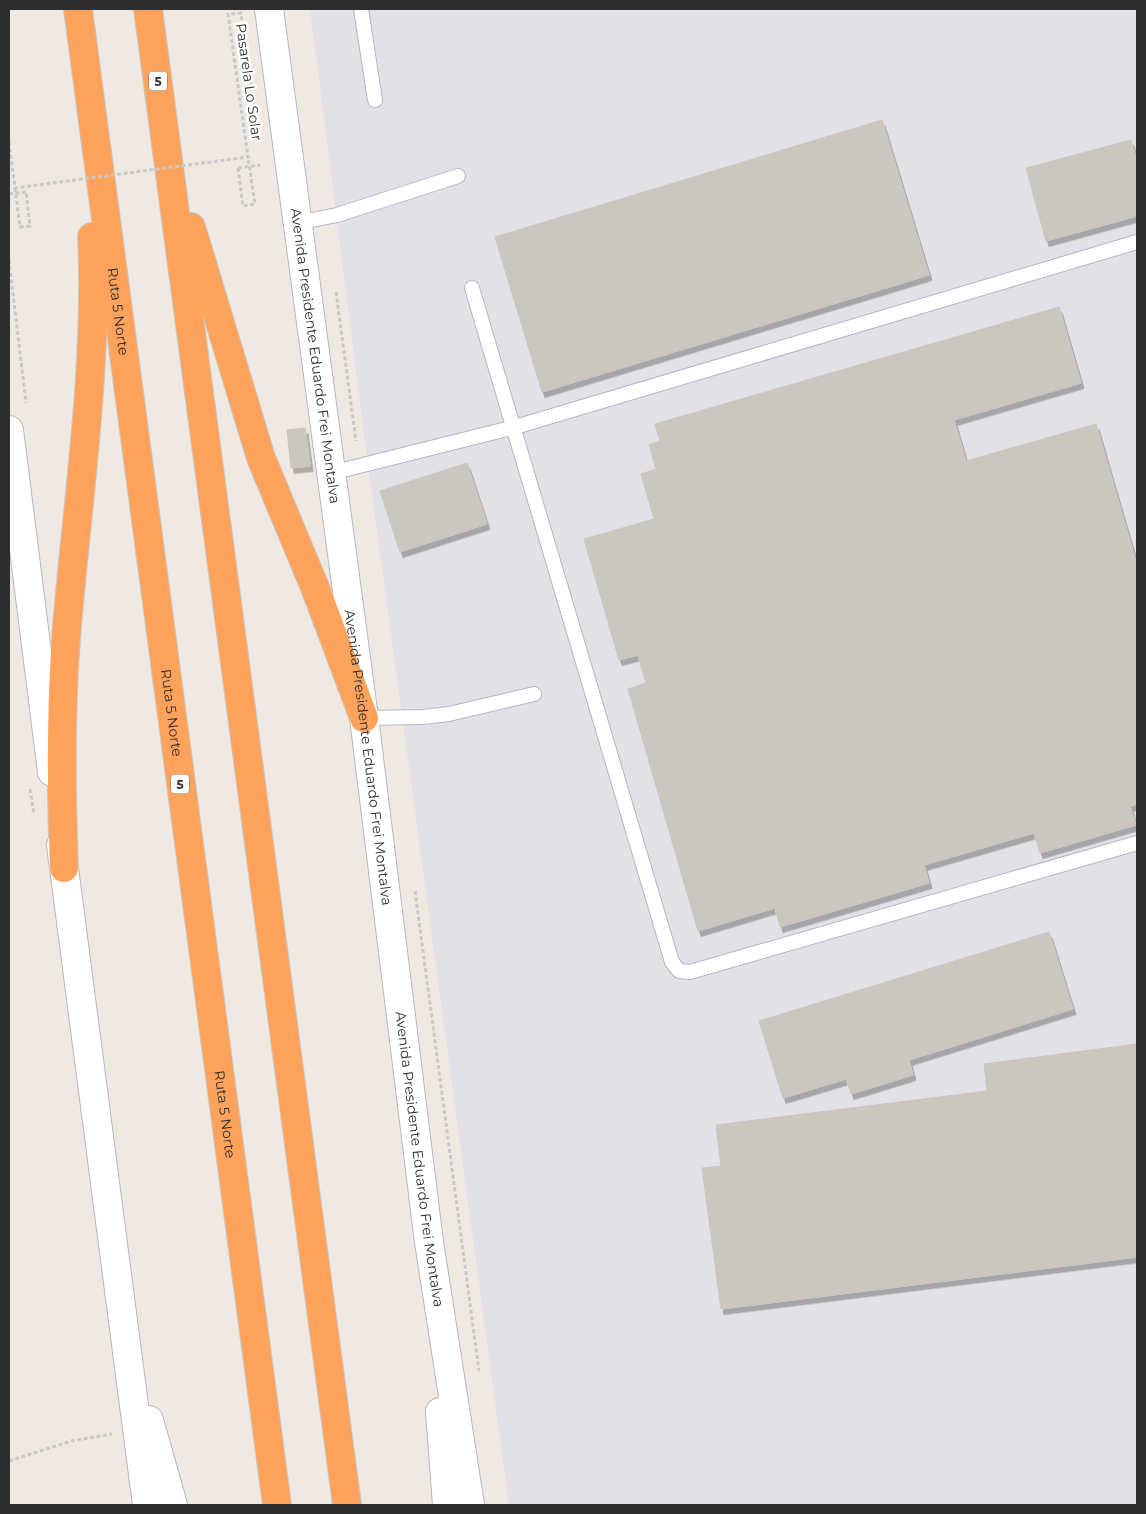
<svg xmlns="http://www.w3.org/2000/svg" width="1146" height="1514" font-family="Montserrat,sans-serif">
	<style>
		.industrial { fill: #e3e1e8 }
		.building { fill: #cbc7bf; stroke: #cbc5ba; filter: url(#shadow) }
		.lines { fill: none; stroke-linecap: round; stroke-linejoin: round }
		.service-casing { stroke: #b4b7c1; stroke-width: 16 }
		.tertiary-casing { stroke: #b4b7c1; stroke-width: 30 }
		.motorway-casing { stroke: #c9c9c9; stroke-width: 30 }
		.path { stroke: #c9c9c9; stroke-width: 3; stroke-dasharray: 4 2.5; stroke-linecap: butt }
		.service { stroke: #fff; stroke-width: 14 }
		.tertiary { stroke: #fff; stroke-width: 28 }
		.motorway { stroke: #ffa35c; stroke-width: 28 }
		.path-bridge { stroke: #c9c9c9; stroke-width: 3; stroke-dasharray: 4 2.5; stroke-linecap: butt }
		.labels { text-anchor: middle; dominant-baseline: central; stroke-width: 5; stroke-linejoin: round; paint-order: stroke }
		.shield { fill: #fff; stroke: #6d6d6d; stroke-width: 1 }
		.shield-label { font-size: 12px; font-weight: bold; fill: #2e2e2e }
		.street-label { font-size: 14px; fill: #2e2e2e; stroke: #fff }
	</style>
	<defs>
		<filter id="shadow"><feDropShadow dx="3" dy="5.5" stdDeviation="0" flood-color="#0004"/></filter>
	</defs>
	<rect width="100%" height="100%" fill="#efe9e1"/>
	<polygon class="industrial" points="310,9 1137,9 1137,1505 509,1505 368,465"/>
	<g class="building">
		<polygon points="882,120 929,275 542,392 495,237"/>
		<polygon points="1131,140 1137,162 1137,216 1046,241 1026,168"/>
		<polygon points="1059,307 1081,383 954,420 966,461 1096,424 1137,565 1137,804 1130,806 1136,825 1040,853 1034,833 924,865 929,883 780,927 775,908 698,931 628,689 646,683 638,655 619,660 584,539 654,519 641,474 656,469 649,445 660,441 655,424"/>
		<polygon points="305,428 310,466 291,468 287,430"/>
		<polygon points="467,463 487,524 400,552 380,491"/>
		<polygon points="1049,932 1073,1009 909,1060 913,1075 851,1094 846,1079 783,1098 759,1021"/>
		<polygon points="1137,1044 1137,1257 721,1309 702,1168 721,1166 716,1125 987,1091 984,1064"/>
	</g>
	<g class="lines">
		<g class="service-casing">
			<g id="service">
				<polyline points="361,9 375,100"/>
				<polyline points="297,223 337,215 458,176"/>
				<polyline points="472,288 672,962 679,971 690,972 1137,843"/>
				<polyline points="331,473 515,427 1137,242"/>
				<polyline points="364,718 423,717 449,714 534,694"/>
			</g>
		</g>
		<g class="tertiary-casing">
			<g id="tertiary">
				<path id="s1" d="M 269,9 L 364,718 L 429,1242 L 470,1505"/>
				<polyline points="9,430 52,772"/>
				<polyline points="61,845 147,1505"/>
				<polyline points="440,1412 447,1505"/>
				<polyline points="149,1420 173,1505"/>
			</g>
		</g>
		<g class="motorway-casing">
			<g id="motorway">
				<path id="s2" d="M 78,9 L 277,1505"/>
				<polyline points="148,9 347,1505"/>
				<polyline points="191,227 261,458 316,590 364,718"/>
				<path d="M 64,868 C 61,788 60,707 67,626 C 78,497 98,367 92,237"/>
			</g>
		</g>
		<g class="path">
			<polyline points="238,168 260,165"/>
			<polyline points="9,194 26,192"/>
			<polyline points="9,260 26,403"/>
			<polyline points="336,292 356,441"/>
			<polyline points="30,789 34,815"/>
			<polyline points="415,891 479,1371"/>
			<polyline points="9,1461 71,1441 112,1434"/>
		</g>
		<use href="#service" class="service"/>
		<use href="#tertiary" class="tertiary"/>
		<use href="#motorway" class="motorway"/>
		<g class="path-bridge">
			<polyline points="9,142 15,188 248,157 228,14 241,13 258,134"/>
			<polyline points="238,168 243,206 255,204 248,157"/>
			<polyline points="15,188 20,227 30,226 26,192"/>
		</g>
	</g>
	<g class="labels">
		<g class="shield">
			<rect x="149" y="71.5" width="18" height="19" rx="4"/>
			<rect x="171" y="774.5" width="18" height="19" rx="4"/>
		</g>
		<g class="shield-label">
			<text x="158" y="81">5</text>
			<text x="180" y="784">5</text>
		</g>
		<g class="street-label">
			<text transform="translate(249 82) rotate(82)">Pasarela Lo Solar</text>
			<text stroke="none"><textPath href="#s2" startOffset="305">Ruta 5 Norte</textPath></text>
			<text stroke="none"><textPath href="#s1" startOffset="350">Avenida Presidente Eduardo Frei Montalva</textPath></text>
			<text stroke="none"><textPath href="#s2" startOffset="710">Ruta 5 Norte</textPath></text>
			<text stroke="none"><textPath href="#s1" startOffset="755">Avenida Presidente Eduardo Frei Montalva</textPath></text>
			<text stroke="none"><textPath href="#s2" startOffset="1115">Ruta 5 Norte</textPath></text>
			<text stroke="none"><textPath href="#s1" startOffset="1160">Avenida Presidente Eduardo Frei Montalva</textPath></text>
		</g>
	</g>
	<rect width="1146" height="1514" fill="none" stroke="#2e2e2e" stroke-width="20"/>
</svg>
